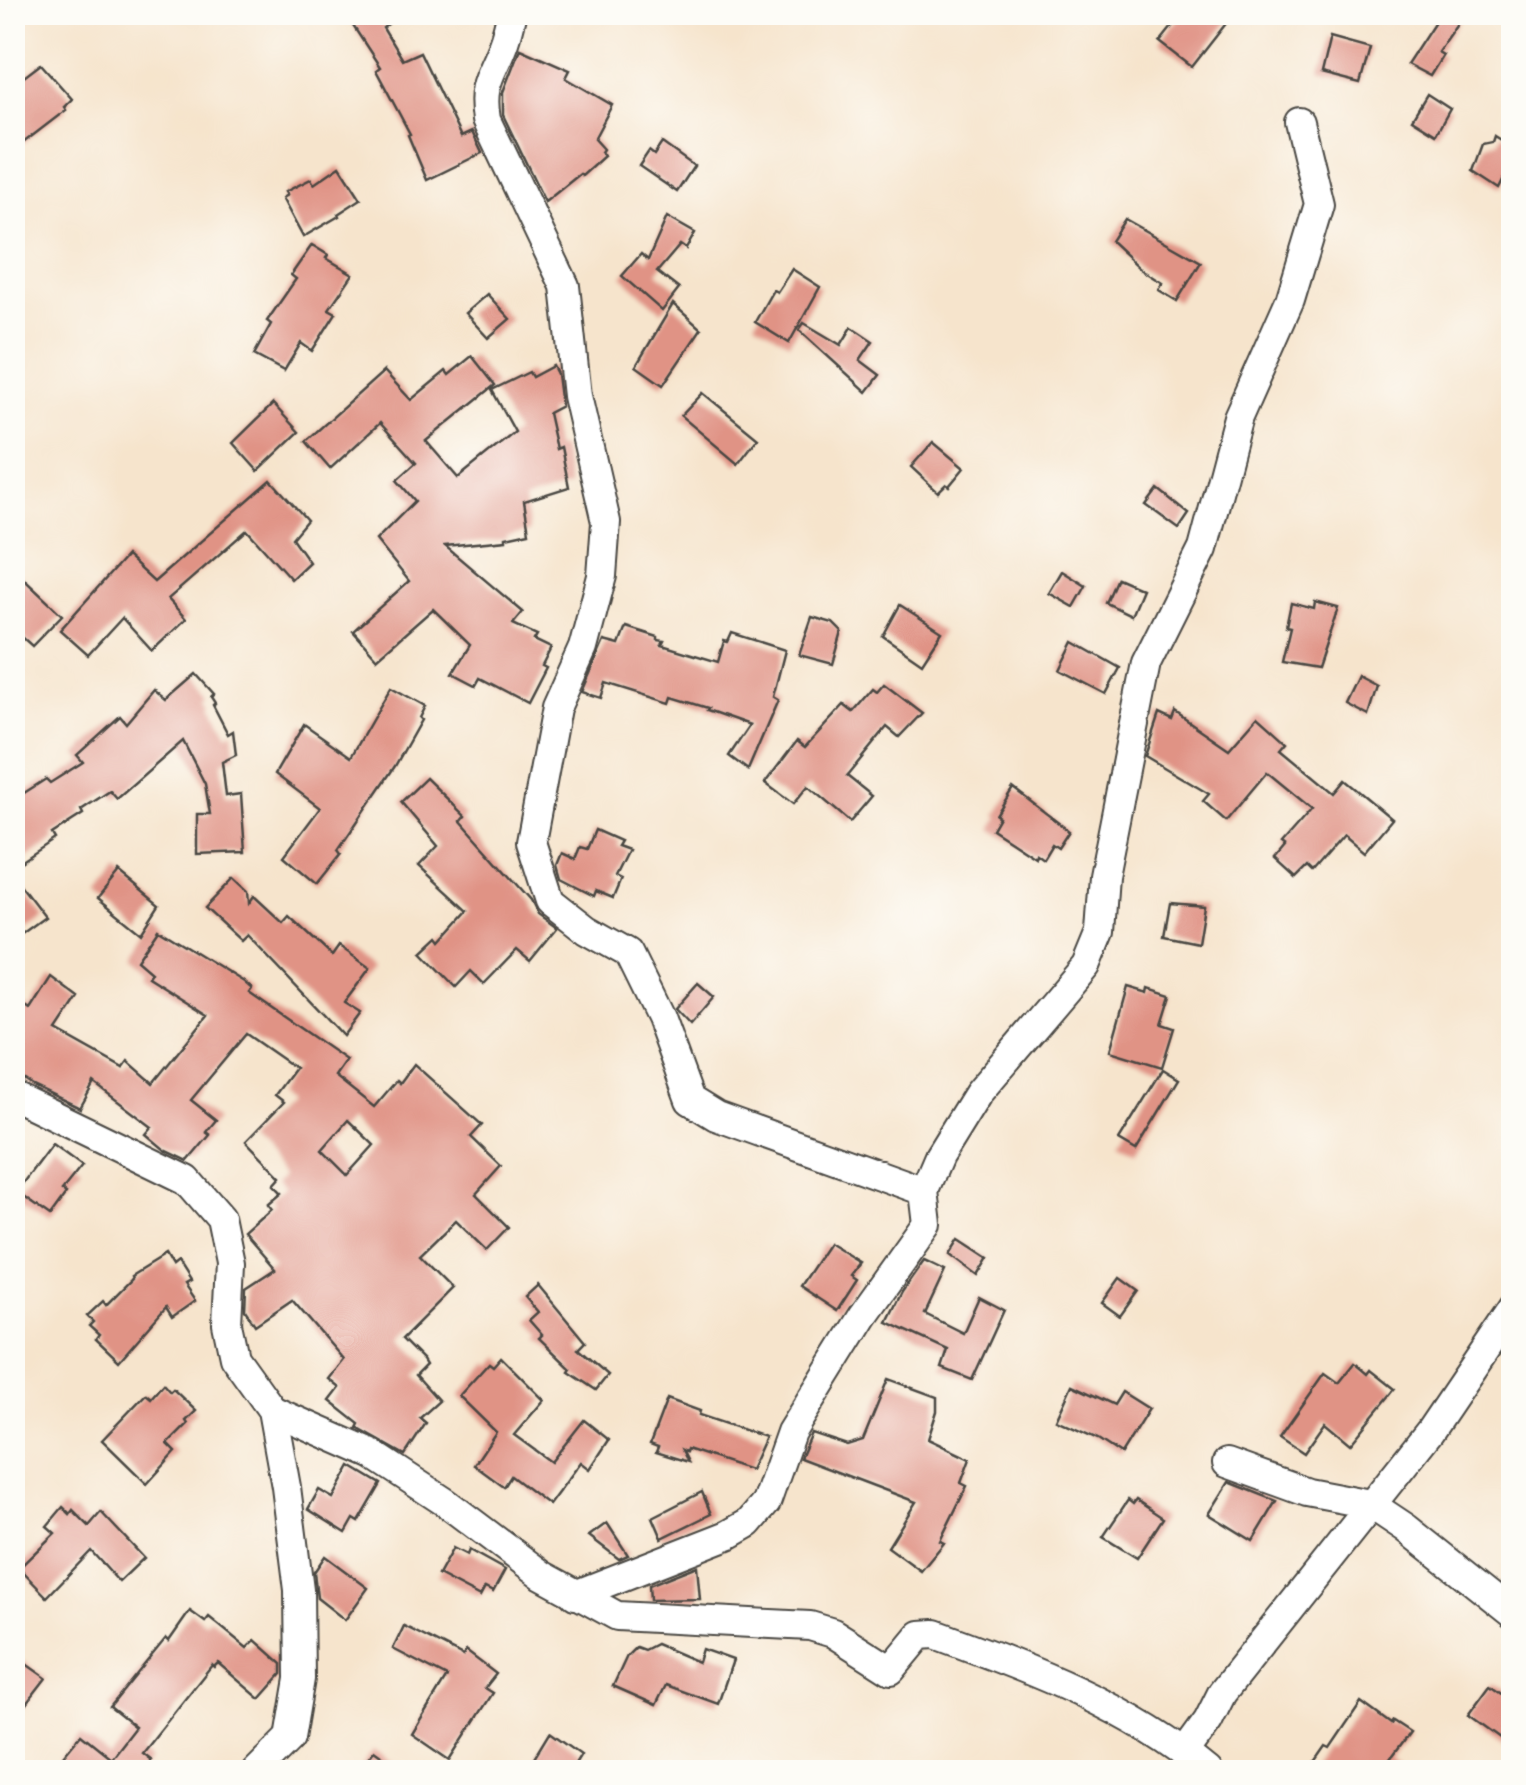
<svg xmlns="http://www.w3.org/2000/svg" width="1526" height="1785" font-family="'EB Garamond',serif">
	<style>
		.building { fill: #e09385; fill-rule: evenodd }
		.lines { fill: none; stroke-linecap: round; stroke-linejoin: round }
		.street-casing { stroke: #494743; stroke-width: 32 }
		.street { stroke: #fff; stroke-width: 28 }
	</style>
	<rect width="100%" height="100%" fill="#fdfcf7"/>
	<filter id="ink" filterUnits="userSpaceOnUse"><feTurbulence type="fractalNoise" baseFrequency=".01" numOctaves="2"/><feDisplacementMap in="SourceGraphic" scale="20" xChannelSelector="R" yChannelSelector="G"/><feConvolveMatrix kernelMatrix="1 2 1 2 8 2 1 2 1" color-interpolation-filters="sRGB"/></filter>
	<filter id="wash" filterUnits="userSpaceOnUse"><feTurbulence type="fractalNoise" baseFrequency=".0048" numOctaves="4" result="noise"/><feDisplacementMap in="SourceGraphic" scale="40" xChannelSelector="R" yChannelSelector="G"/><feGaussianBlur stdDeviation="2.25" result="paint"/><feColorMatrix in="noise" values="0 0 0 0 0 0 0 0 0 0 0 0 0 0 0 0 0 1.4 0 .05"/><feComposite in="paint" operator="in"/></filter>
	<g filter="url(#wash)">
		<rect width="100%" height="100%" fill="#f6e4cc"/>
		<g id="blocks">
			<g class="building">
				<polygon points="344,12 403,12 383,28 402,60 420,52 461,137 472,132 482,153 427,180 408,135 410,134 376,70 380,67"/>
				<polygon points="1184,12 1235,12 1192,67 1160,42"/>
				<polygon points="1441,12 1466,12 1438,52 1443,55 1430,76 1407,64"/>
				<polygon points="1330,37 1370,48 1360,84 1321,74"/>
				<polygon points="520,48 570,70 566,78 612,105 594,139 603,149 601,152 604,156 582,176 580,174 545,202 503,115 503,92"/>
				<polygon points="41,64 72,99 64,107 66,110 23,143 12,129 12,86"/>
				<polygon points="1427,94 1450,109 1436,134 1412,119"/>
				<polygon points="1495,136 1514,148 1514,181 1505,176 1499,188 1473,171 1483,144 1493,142"/>
				<polygon points="662,143 694,166 677,192 639,166 649,151 654,155"/>
				<polygon points="340,166 361,199 338,214 339,216 303,237 282,198 287,195 285,192 311,179 314,184"/>
				<polygon points="667,217 695,233 686,249 680,245 657,272 679,289 662,311 622,276 641,254 648,260"/>
				<polygon points="1125,219 1201,262 1177,301 1159,290 1163,283 1141,269 1111,241"/>
				<polygon points="312,245 328,255 326,258 353,274 329,309 336,313 312,351 301,343 284,371 254,355 271,324 267,321 296,279 291,275"/>
				<polygon points="792,269 820,287 789,343 755,322 773,290 777,292"/>
				<polygon points="487,294 510,319 488,338 465,313"/>
				<polygon points="673,304 701,329 663,385 636,366"/>
				<polygon points="804,323 841,345 852,327 873,341 860,360 880,375 867,392 799,330"/>
				<polygon points="472,356 495,385 426,441 458,478 515,432 492,390 529,372 532,377 553,366 557,374 561,406 548,413 556,449 561,447 569,487 524,501 529,532 506,537 506,540 445,546 523,612 513,624 537,635 534,640 551,648 542,666 546,668 528,703 480,678 476,685 453,673 470,645 433,609 377,658 353,631 409,581 376,540 415,501 397,480 416,463 380,423 330,469 306,441 384,371 411,400 446,371 449,375"/>
				<polygon points="703,393 758,438 738,464 681,416"/>
				<polygon points="273,404 299,432 258,471 233,443"/>
				<polygon points="933,442 964,468 949,486 946,484 938,492 911,467"/>
				<polygon points="271,480 307,520 292,538 309,562 291,579 247,530 168,599 186,619 152,651 122,618 88,655 60,630 126,556 154,582"/>
				<polygon points="1158,489 1189,514 1179,529 1146,505"/>
				<polygon points="12,568 62,615 32,646 12,628"/>
				<polygon points="1062,571 1086,586 1074,607 1049,593"/>
				<polygon points="1117,578 1142,589 1131,615 1106,603"/>
				<polygon points="1315,602 1338,608 1318,668 1282,662 1290,628 1286,627 1291,603 1314,609"/>
				<polygon points="900,605 942,632 922,663 883,636"/>
				<polygon points="812,617 833,623 842,632 833,664 799,655"/>
				<polygon points="626,627 658,637 658,640 664,641 662,645 718,662 724,641 728,642 732,633 785,650 773,697 778,700 748,770 729,756 750,725 707,710 708,708 672,697 670,703 606,683 601,698 582,692 604,641 619,645"/>
				<polygon points="1074,642 1120,668 1106,694 1060,670"/>
				<polygon points="196,674 214,694 211,697 215,703 213,705 228,734 233,731 236,755 222,762 226,796 241,794 245,852 197,854 197,814 210,814 205,784 183,741 117,799 110,791 81,810 83,814 52,834 55,839 12,868 12,772 24,793 46,779 50,783 83,762 77,755 120,716 126,723 154,690 166,700"/>
				<polygon points="1358,676 1377,686 1368,715 1345,703"/>
				<polygon points="884,684 922,713 899,737 887,727 847,776 872,796 850,822 808,786 793,804 765,783 797,741 805,747 844,705 853,712 873,689 877,692"/>
				<polygon points="391,687 425,706 419,718 421,720 395,766 338,850 341,854 317,884 284,856 320,808 275,774 304,724 351,757"/>
				<polygon points="1175,712 1229,749 1258,716 1287,742 1281,749 1334,793 1345,780 1392,819 1364,852 1344,835 1312,872 1307,867 1296,878 1275,859 1285,847 1281,844 1312,809 1267,772 1226,821 1203,801 1209,794 1145,756 1159,714 1172,720"/>
				<polygon points="426,778 465,816 461,821 531,900 538,914 557,928 530,961 517,950 484,984 471,971 456,987 422,952 439,936 442,940 468,911 419,866 438,846 401,802"/>
				<polygon points="1013,788 1069,831 1058,848 1052,844 1043,859 1036,854 1035,857 992,829 999,817 996,815"/>
				<polygon points="595,830 620,841 617,846 628,850 615,876 621,879 613,898 596,891 594,896 561,879 557,865 562,853 575,859 580,847 587,849"/>
				<polygon points="119,872 159,905 141,933 98,898"/>
				<polygon points="12,874 45,917 12,941"/>
				<polygon points="234,878 248,891 249,903 254,896 283,923 289,916 332,956 339,946 370,968 344,1003 360,1013 343,1036 247,935 241,941 205,908"/>
				<polygon points="1170,903 1204,906 1198,943 1164,936"/>
				<path d="M 158,929 L 244,982 L 252,989 L 249,993 L 346,1060 L 335,1076 L 374,1107 L 397,1080 L 400,1083 L 414,1064 L 482,1125 L 471,1137 L 501,1166 L 476,1194 L 509,1227 L 487,1250 L 456,1220 L 420,1255 L 453,1288 L 402,1339 L 423,1360 L 426,1365 L 416,1375 L 439,1401 L 420,1418 L 426,1423 L 405,1455 L 357,1428 L 359,1424 L 330,1401 L 340,1388 L 329,1379 L 344,1360 L 292,1300 L 255,1325 L 245,1310 L 246,1288 L 275,1269 L 245,1234 L 272,1210 L 268,1205 L 282,1193 L 274,1185 L 281,1177 L 246,1141 L 284,1102 L 275,1095 L 295,1068 L 246,1034 L 191,1100 L 216,1120 L 206,1132 L 210,1135 L 188,1161 L 165,1150 L 146,1134 L 152,1127 L 94,1083 L 80,1108 L 32,1085 L 12,1071 L 12,997 L 30,1010 L 51,977 L 79,998 L 57,1031 L 123,1068 L 128,1061 L 153,1083 L 208,1015 L 148,977 L 151,972 L 137,960 ZM 348,1120 L 374,1145 L 347,1175 L 322,1150 Z"/>
				<polygon points="698,983 714,997 690,1025 675,1009"/>
				<polygon points="1128,987 1148,993 1149,988 1171,995 1162,1024 1174,1028 1162,1067 1110,1051"/>
				<polygon points="1163,1069 1179,1079 1136,1150 1119,1140"/>
				<polygon points="52,1144 82,1166 62,1191 66,1194 50,1216 16,1192"/>
				<polygon points="960,1239 989,1258 978,1276 950,1255"/>
				<polygon points="828,1243 861,1263 851,1276 857,1280 837,1311 799,1286"/>
				<polygon points="165,1255 172,1267 177,1263 189,1282 184,1285 195,1301 172,1317 166,1307 119,1361 96,1339 99,1335 89,1326 93,1322 87,1316 103,1301 106,1305 132,1279 131,1276"/>
				<polygon points="924,1261 945,1271 925,1314 963,1333 979,1297 1004,1310 972,1380 942,1368 948,1350 887,1322 902,1292"/>
				<polygon points="1120,1278 1138,1291 1120,1316 1102,1303"/>
				<polygon points="538,1285 585,1342 578,1349 608,1375 596,1390 569,1372 571,1369 539,1338 542,1335 529,1320 538,1312 525,1297"/>
				<polygon points="501,1357 544,1400 514,1435 551,1462 584,1420 609,1440 590,1469 581,1462 549,1505 511,1476 504,1487 474,1465 496,1432 459,1396 489,1363 493,1366"/>
				<polygon points="1355,1363 1368,1374 1371,1370 1395,1389 1350,1444 1325,1423 1304,1453 1280,1437 1325,1373 1339,1383"/>
				<polygon points="888,1379 937,1397 937,1411 928,1439 970,1459 961,1483 967,1486 940,1541 944,1543 921,1571 888,1547 916,1502 800,1458 811,1433 847,1445 863,1440"/>
				<polygon points="163,1384 170,1392 173,1389 196,1411 186,1421 188,1424 168,1444 176,1452 147,1484 102,1440 146,1394 151,1398"/>
				<polygon points="1072,1385 1114,1405 1122,1392 1149,1409 1121,1454 1098,1439 1056,1420"/>
				<polygon points="667,1399 700,1411 699,1415 765,1437 750,1470 687,1449 686,1452 682,1450 688,1462 656,1452 658,1447 650,1444"/>
				<polygon points="351,1466 381,1484 359,1522 354,1519 346,1533 308,1509 319,1490 333,1498"/>
				<polygon points="1229,1482 1277,1501 1253,1541 1209,1514"/>
				<polygon points="702,1492 711,1514 662,1538 653,1517"/>
				<polygon points="1128,1500 1133,1504 1136,1500 1163,1518 1137,1558 1103,1537"/>
				<polygon points="63,1507 70,1514 73,1510 89,1526 101,1512 144,1558 119,1582 91,1551 47,1597 19,1568 55,1533 47,1526"/>
				<polygon points="607,1523 628,1555 619,1559 589,1536"/>
				<polygon points="453,1548 467,1555 469,1550 505,1570 493,1592 485,1588 480,1597 438,1575"/>
				<polygon points="325,1556 368,1588 345,1620 317,1598 314,1572"/>
				<polygon points="697,1566 700,1599 650,1600 649,1585"/>
				<polygon points="190,1611 205,1622 209,1617 247,1648 255,1640 282,1664 282,1674 260,1699 218,1663 214,1667 212,1665 142,1753 151,1760 141,1772 74,1772 59,1761 81,1734 111,1758 135,1727 110,1707 166,1638 169,1641"/>
				<polygon points="404,1626 463,1656 466,1651 496,1674 485,1688 493,1693 450,1760 412,1734 447,1677 393,1649"/>
				<polygon points="656,1644 698,1662 702,1649 733,1660 718,1704 666,1685 656,1705 613,1686 627,1656 636,1647 644,1650"/>
				<polygon points="12,1654 46,1678 12,1722"/>
				<polygon points="1490,1685 1514,1702 1514,1748 1468,1715"/>
				<polygon points="1361,1702 1391,1724 1393,1721 1410,1732 1390,1759 1409,1772 1308,1772 1326,1746 1330,1748"/>
				<polygon points="550,1732 581,1754 570,1772 553,1772 533,1760"/>
				<polygon points="374,1750 405,1772 357,1772"/>
			</g>
		</g>
	</g>
	<g filter="url(#ink)">
		<use href="#blocks" fill-opacity="0" stroke="#494743" stroke-width="2.5"/>
		<g class="lines">
			<g class="street-casing">
				<g id="street">
					<path d="M 512,12 C 509,23 507,34 503,44 C 491,76 480,83 486,120 L 565,286 L 577,396 L 606,522 L 602,576 L 583,648 L 556,708 L 531,842 L 550,901 L 587,930 L 628,953 L 660,1018 L 690,1100 L 716,1116 L 924,1191 L 928,1225 L 863,1316 L 791,1432 L 766,1503 L 749,1523 L 728,1535 L 575,1595"/>
					<polyline points="12,1095 187,1180 221,1219 230,1263 227,1324 234,1357 272,1410 286,1487 299,1590 300,1679 290,1738 256,1772"/>
					<polyline points="924,1191 939,1156 978,1093 1086,966 1100,932 1104,876 1146,663 1203,549 1238,417 1290,300 1319,204 1299,122"/>
					<path d="M 272,1410 L 372,1454 L 445,1502 L 542,1575 L 617,1616 L 810,1626 L 833,1633 L 891,1670 L 920,1635 L 935,1634 C 1030,1669 1130,1706 1208,1772"/>
					<polyline points="1227,1463 1307,1492 1370,1504 1406,1528 1514,1614"/>
					<polyline points="1184,1754 1208,1721 1222,1693 1430,1431 1514,1307"/>
				</g>
			</g>
			<use href="#street" class="street"/>
		</g>
	</g>
	<rect width="1526" height="1785" fill="none" stroke="#fdfcf7" stroke-width="50"/>
</svg>
